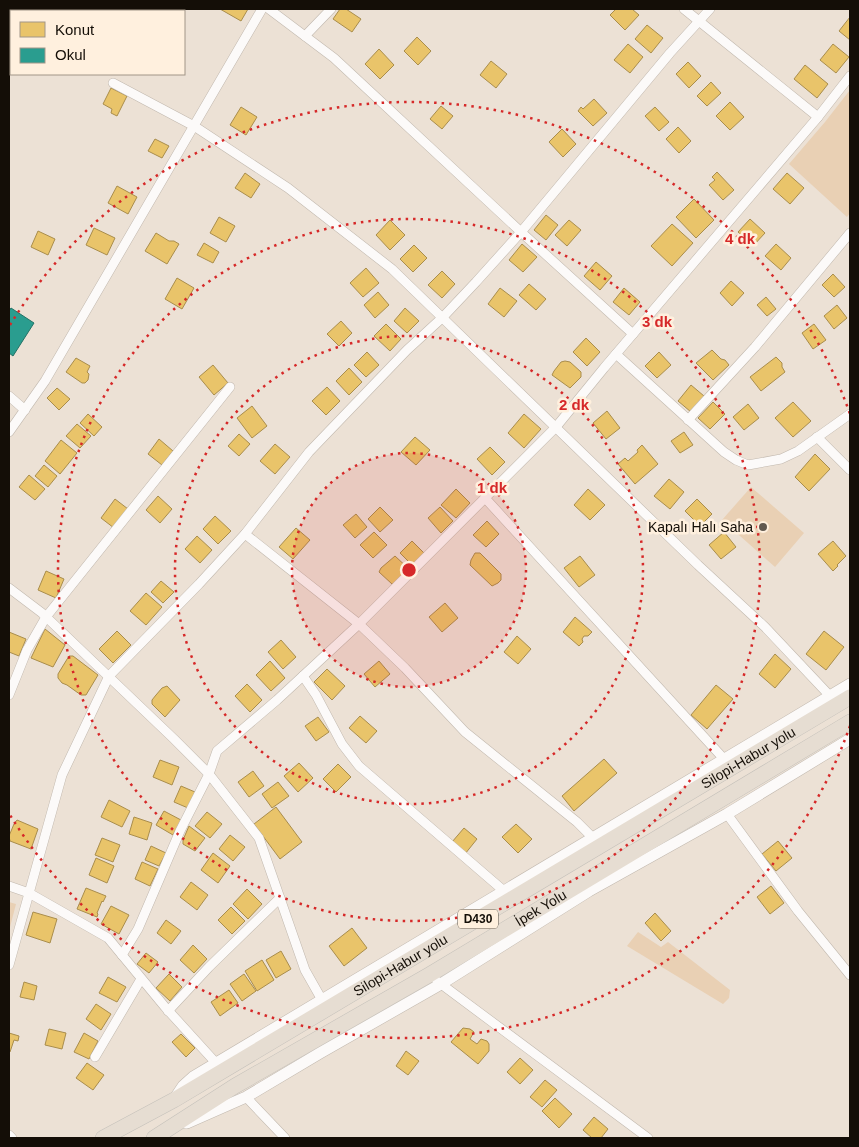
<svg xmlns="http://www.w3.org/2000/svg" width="859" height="1147" font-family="Arial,sans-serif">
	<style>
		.green { fill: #e9d0b4 }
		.homes { fill: #e9c46a; stroke: #a98d4c }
		.schools { fill: #2a9d8f; stroke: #237266 }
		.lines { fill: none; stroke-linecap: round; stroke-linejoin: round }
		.minor-casing { stroke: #c1b8ae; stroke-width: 10 }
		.tertiary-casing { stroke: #c1b8ae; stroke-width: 12 }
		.trunk-casing { stroke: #c4c0ba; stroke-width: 16 }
		.minor { stroke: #fcfaf9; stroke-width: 9 }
		.tertiary { stroke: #fcfaf9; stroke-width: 11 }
		.trunk { stroke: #e6ddd2; stroke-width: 15 }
		.ring { fill: none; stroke: #d62828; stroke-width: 2.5; stroke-dasharray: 2.5 5 }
		.poi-dot { fill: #60584f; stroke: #fff0de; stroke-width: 2 }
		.labels { text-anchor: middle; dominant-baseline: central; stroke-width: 5; stroke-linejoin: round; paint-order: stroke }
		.shield { fill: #fff0de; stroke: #5a5248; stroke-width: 1 }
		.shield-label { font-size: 12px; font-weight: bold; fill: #140e07 }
		.poi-label { font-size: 14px; fill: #140e07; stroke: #fff0de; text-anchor: end }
		.street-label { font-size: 14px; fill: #140e07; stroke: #fff0de }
		.centre { fill: #d62828; stroke: #fff0de; stroke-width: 2.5 }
		.ring-label { font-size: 15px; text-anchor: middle; font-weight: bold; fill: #d62828; stroke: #fff0de; stroke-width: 5; stroke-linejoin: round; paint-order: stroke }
	</style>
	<rect width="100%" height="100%" fill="#ece1d5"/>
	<g class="green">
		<polygon points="850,90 850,213 847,217 789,164 825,122"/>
		<polygon points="751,487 804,533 775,567 722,520"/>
		<polygon points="9,902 16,904 9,931"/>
		<polygon points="638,932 661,947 668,942 730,990 729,998 723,1004 627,946"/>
	</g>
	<g class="homes">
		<polygon points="220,9 248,9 241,21"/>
		<polygon points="340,9 346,9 361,19 352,32 333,19"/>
		<polygon points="616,9 632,9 639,15 625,30 610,15"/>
		<polygon points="850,17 850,40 839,31"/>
		<polygon points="647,25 663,38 651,53 635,39"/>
		<polygon points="417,37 431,51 418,65 404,51"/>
		<polygon points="628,44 643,57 630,73 614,60"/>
		<polygon points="833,44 849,57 836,73 820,60"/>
		<polygon points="379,49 394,65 380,79 365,64"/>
		<polygon points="491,61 507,74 496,88 480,75"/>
		<polygon points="688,62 701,76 689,88 676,74"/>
		<polygon points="805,65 828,84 817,98 794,79"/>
		<polygon points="711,82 721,93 707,106 697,96"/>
		<polygon points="111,88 127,96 117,116 111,113 112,109 103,104"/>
		<polygon points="594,99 607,113 593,126 578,111 581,107 583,109"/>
		<polygon points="730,102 744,117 730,130 716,116"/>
		<polygon points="441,106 453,116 442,129 430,119"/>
		<polygon points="241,107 257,117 246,135 230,125"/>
		<polygon points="655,107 669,122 659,131 645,116"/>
		<polygon points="678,127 691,141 679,153 666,139"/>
		<polygon points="562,129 576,144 563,157 549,142"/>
		<polygon points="155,139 169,146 162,158 148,151"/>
		<polygon points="717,172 734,190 723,200 709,185 715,180 712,177"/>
		<polygon points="245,173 260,184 251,198 235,188"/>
		<polygon points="787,173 804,188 790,204 773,189"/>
		<polygon points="117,186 137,197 128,214 108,203"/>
		<polygon points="694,199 714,220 696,238 676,217"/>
		<polygon points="546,215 558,225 546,240 534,230"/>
		<polygon points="219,217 235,226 226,242 210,233"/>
		<polygon points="750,219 765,233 753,246 738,232"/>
		<polygon points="390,220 405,235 390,250 376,235"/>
		<polygon points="569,220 581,230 567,246 555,235"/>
		<polygon points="672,224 693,243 672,266 651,246"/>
		<polygon points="94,228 115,238 107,255 86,245"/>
		<polygon points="38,231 55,239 48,255 31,247"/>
		<polygon points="156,233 169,241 174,241 179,244 167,264 145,251"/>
		<polygon points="204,243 219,252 213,263 197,255"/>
		<polygon points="522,244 537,257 523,272 509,260"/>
		<polygon points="776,244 791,258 781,270 765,256"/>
		<polygon points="414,245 427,258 413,272 400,259"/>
		<polygon points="596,262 612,276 600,290 584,276"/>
		<polygon points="366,268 379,283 363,297 350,283"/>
		<polygon points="442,271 455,284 442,298 428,285"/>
		<polygon points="833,274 845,287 834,297 822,285"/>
		<polygon points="177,278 194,288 182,309 165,299"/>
		<polygon points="731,281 744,293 732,306 720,293"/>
		<polygon points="529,284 546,299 536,310 519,295"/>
		<polygon points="500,288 517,301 504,317 488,304"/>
		<polygon points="624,288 640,302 629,315 613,302"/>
		<polygon points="378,292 389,305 375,318 364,305"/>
		<polygon points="766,297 776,309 767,316 757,305"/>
		<polygon points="837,305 847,318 834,329 824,316"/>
		<polygon points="405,308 419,321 407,333 394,321"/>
		<polygon points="341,321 352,333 339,346 327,334"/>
		<polygon points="386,324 401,339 390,351 374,336"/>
		<polygon points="814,324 826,340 813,349 802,333"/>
		<polygon points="586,338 600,352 587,366 573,352"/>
		<polygon points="712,350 721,359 725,360 729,365 713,380 696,363"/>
		<polygon points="367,352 379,365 366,377 354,365"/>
		<polygon points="659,352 671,365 657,378 645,366"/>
		<polygon points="776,357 782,363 782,367 785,372 761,391 750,377"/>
		<polygon points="76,358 90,366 87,372 89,374 88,380 85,383 82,383 66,372"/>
		<polygon points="565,361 570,362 581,372 581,377 570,388 552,375 554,371 561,362"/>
		<polygon points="213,365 228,383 214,395 199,377"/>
		<polygon points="349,368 362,382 349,395 336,381"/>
		<polygon points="691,385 704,396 691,412 678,401"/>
		<polygon points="327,387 340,401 326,415 312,401"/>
		<polygon points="57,388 70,399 59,410 47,398"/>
		<polygon points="713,402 725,414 710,429 698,418"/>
		<polygon points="793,402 811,421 793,437 775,418"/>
		<polygon points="748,404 759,418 744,430 733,417"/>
		<polygon points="252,406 267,426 252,438 237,418"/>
		<polygon points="607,411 620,428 606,439 593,423"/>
		<polygon points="88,414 102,427 94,436 80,423"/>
		<polygon points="524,414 541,429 524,448 508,433"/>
		<polygon points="77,424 91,436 80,448 66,436"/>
		<polygon points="684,432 693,445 680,453 671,441"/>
		<polygon points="239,434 250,444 239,456 228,446"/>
		<polygon points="415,437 430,450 416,465 401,452"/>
		<polygon points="159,439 173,451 162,465 148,454"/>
		<polygon points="61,440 77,453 60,474 45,461"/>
		<polygon points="275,444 290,457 275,474 260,461"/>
		<polygon points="642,445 658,464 635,484 618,464 625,458 628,461 638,452 637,450"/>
		<polygon points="490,447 505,462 492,475 477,459"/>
		<polygon points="815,454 830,469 809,491 795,477"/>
		<polygon points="44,465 57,476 48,487 35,476"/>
		<polygon points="29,475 45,489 35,500 19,487"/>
		<polygon points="669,479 684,492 670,509 654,496"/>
		<polygon points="456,489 470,503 456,518 441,505"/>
		<polygon points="588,489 605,505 590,520 574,505"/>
		<polygon points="158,496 172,509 160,523 146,510"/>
		<polygon points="115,499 128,509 114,528 101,518"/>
		<polygon points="697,499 712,514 700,526 685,511"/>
		<polygon points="380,507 393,520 380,532 368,519"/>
		<polygon points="440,507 453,521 441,533 428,518"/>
		<polygon points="356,514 367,527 355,538 343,525"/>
		<polygon points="215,516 231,531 218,544 203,529"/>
		<polygon points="487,521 499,534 486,547 473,535"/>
		<polygon points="296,528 310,540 293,559 279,547"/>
		<polygon points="374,532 387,545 373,558 360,545"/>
		<polygon points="724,532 736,547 721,559 709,545"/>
		<polygon points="197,536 212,550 200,563 185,549"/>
		<polygon points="412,541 425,554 413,566 400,553"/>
		<polygon points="833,541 846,556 837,565 838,566 833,571 818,554"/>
		<polygon points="475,553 480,553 501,574 501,580 498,583 492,586 470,565 471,560"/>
		<polygon points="395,556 410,570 395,584 392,584 379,572 381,568"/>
		<polygon points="580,556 595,575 579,587 564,568"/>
		<polygon points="46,571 64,579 56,598 38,590"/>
		<polygon points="161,581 174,592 163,603 151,592"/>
		<polygon points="146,593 162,607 146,625 130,611"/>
		<polygon points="445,603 458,618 442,632 429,617"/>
		<polygon points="575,617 592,632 588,636 584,636 582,639 583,642 579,646 563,632"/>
		<polygon points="45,629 65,645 53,667 31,658"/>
		<polygon points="117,631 131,645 113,663 99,649"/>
		<polygon points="824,631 844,647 826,670 806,654"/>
		<polygon points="9,632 26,639 19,656 9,652"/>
		<polygon points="517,636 531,649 518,664 504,652"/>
		<polygon points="281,640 296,657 283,669 268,652"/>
		<polygon points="775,654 791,669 775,688 759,674"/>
		<polygon points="69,656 73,656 98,675 86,695 81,695 67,685 62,683 58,678 58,674"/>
		<polygon points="270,661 285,678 271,691 256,675"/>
		<polygon points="379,661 390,674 375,687 364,674"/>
		<polygon points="327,669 345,686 332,700 314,682"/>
		<polygon points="247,684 262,700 250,712 235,696"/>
		<polygon points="716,685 733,699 707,729 691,715"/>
		<polygon points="167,686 180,700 165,717 152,704 152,700 156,695 162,688"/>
		<polygon points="360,716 377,731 366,743 349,728"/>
		<polygon points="318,717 329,732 316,741 305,726"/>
		<polygon points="604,759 617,773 574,811 562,796"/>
		<polygon points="160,760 179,767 172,785 153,777"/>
		<polygon points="299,763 313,778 298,792 284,776"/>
		<polygon points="338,764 351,777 336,792 323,779"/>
		<polygon points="253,771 264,786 249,797 238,782"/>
		<polygon points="278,782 289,796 272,808 262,794"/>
		<polygon points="181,786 195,792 188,808 174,802"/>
		<polygon points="109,800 130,811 122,827 101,817"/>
		<polygon points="276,807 302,842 280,859 254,824"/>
		<polygon points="164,811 181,820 173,835 156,825"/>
		<polygon points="207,812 222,824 210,838 195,826"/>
		<polygon points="134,817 152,823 147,840 129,834"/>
		<polygon points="17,820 38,829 31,849 10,841 9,836 14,824"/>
		<polygon points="516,824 532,839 518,853 502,837"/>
		<polygon points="189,826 205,838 195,851 183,844 183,840"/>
		<polygon points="464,828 477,839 465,854 452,842"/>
		<polygon points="230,835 245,847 233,861 219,849"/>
		<polygon points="102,838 120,845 113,862 95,855"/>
		<polygon points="778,841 792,858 776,871 762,854"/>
		<polygon points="151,846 166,853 159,866 145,860"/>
		<polygon points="213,853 230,866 218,883 201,870"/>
		<polygon points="96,858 114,866 107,883 89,875"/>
		<polygon points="142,862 158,869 150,886 135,879"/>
		<polygon points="191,882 208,895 197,910 180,897"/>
		<polygon points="771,886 784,903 770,914 757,897"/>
		<polygon points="86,888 106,896 103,902 102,901 97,913 98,914 97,917 77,909"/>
		<polygon points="247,889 262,904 248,919 233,904"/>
		<polygon points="111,906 129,915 119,934 101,924"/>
		<polygon points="231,907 245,921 232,934 218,920"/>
		<polygon points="33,912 57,919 50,943 26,935"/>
		<polygon points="655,913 671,931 661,941 645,923"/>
		<polygon points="166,920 181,931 171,944 157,933"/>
		<polygon points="352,928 367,948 344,966 329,946"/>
		<polygon points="193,945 207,959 194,973 180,960"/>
		<polygon points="281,951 291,969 276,978 266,960"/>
		<polygon points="146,953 158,962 149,973 137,964"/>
		<polygon points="262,960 274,980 257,991 245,971"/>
		<polygon points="169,974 182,987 170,1001 156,988"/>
		<polygon points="244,974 256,991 242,1001 230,984"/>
		<polygon points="108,977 126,987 117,1002 99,993"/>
		<polygon points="24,982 37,986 34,1000 20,997"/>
		<polygon points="229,990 238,1003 220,1016 211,1002"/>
		<polygon points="96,1004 111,1014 101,1030 86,1019"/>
		<polygon points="463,1028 470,1029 474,1032 470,1039 477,1044 481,1039 487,1041 489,1044 489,1051 478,1064 451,1042"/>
		<polygon points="49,1029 66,1033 62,1049 45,1045"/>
		<polygon points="9,1033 19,1036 18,1041 14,1040 10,1052 9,1052"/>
		<polygon points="84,1033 98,1041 89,1059 74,1052"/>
		<polygon points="181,1034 195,1048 186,1057 172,1042"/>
		<polygon points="406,1051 419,1061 408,1075 396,1066"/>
		<polygon points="520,1058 533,1070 520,1084 507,1072"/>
		<polygon points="87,1063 104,1075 93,1090 76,1078"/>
		<polygon points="545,1080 557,1090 542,1107 530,1097"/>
		<polygon points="555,1098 572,1114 559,1128 542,1111"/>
		<polygon points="594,1117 608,1129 601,1138 592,1138 583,1130"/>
	</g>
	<polygon class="schools" points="11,308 34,323 13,356 9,353 9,311"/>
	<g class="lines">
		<g class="minor-casing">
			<g id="minor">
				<polyline points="269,9 334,58 521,232 633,334"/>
				<polyline points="684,9 818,117"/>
				<polyline points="305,36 331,9"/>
				<polyline points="113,83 194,126 288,188 392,269 698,565 765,627 830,696"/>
				<polyline points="616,354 724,452 736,460 748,465 781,459 798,451 850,414"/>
				<polyline points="9,396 25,410"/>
				<polyline points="688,420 755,347 850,233"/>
				<polyline points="9,432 45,381 262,9"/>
				<polyline points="817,437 850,470"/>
				<polyline points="485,498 724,759"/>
				<polyline points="245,534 359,624 405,668 465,732 577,822 593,838"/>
				<polyline points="9,588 42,613 174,739 209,774 259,838 305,970 322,1000"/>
				<polyline points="303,676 316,695 342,744 359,766 504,891"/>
				<polyline points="9,695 27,650 46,617 230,387"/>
				<polyline points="727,814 798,911 850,975"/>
				<polyline points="9,886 29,893 108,938 165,1007 216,1063"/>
				<polyline points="122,955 138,929 180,831 209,774 217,751 277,700 359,624 556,427 604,368 818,117 850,76"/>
				<polyline points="9,965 62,775 109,676 199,584 245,534 309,452 407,350 443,317 476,282 521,232 670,53 710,9"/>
				<polyline points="437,981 648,1138"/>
				<polyline points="168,1011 209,967 280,898"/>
				<polyline points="95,1057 141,979"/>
				<polyline points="246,1097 285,1138"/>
				<polyline points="9,1135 12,1138"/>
			</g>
		</g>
		<g class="tertiary-casing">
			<g id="tertiary">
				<polyline points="175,1098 183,1086 193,1077 850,684"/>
				<polyline points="187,1123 246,1097 320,1053 441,984 589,891 727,814 850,739"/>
			</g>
		</g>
		<g class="trunk-casing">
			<g id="trunk">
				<path id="s1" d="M 103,1138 L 174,1100 L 850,697"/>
				<path id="s2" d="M 154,1138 L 235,1086 L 429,975 L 850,722"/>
			</g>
		</g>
		<use href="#minor" class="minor"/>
		<use href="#tertiary" class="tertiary"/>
		<use href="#trunk" class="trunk"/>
	</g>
	<circle cx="409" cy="570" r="117" fill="#d62828" fill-opacity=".12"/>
	<g class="ring">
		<circle cx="409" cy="570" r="117"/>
		<circle cx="409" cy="570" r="234"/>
		<circle cx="409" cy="570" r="351"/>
		<path d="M850 726A468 468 0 0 1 10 815M10 325A468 468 0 0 1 850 414"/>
	</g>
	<circle class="poi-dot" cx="763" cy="527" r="5"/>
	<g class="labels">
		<rect class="shield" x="458" y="909.5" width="40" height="19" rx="4"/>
		<g class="shield-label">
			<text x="478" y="919">D430</text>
		</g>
		<g class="poi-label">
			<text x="753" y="527">Kapalı Halı Saha</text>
		</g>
		<g class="street-label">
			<text stroke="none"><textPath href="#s1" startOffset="749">Silopi-Habur yolu</textPath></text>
			<text stroke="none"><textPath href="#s2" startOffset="450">İpek Yolu</textPath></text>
			<text stroke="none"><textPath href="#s1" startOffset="344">Silopi-Habur yolu</textPath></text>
		</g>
	</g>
	<circle cx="409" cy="570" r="8" class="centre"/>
	<g class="ring-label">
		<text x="740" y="244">4 dk</text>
		<text x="657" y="327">3 dk</text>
		<text x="574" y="410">2 dk</text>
		<text x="492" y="493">1 dk</text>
	</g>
	<rect width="859" height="1147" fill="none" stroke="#140e07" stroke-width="20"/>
	<rect x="10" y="10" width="175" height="65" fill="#fff0de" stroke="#a19688"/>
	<rect x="20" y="22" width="25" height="15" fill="#e9c46a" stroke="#a19688"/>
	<text x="55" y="35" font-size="15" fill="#140e07">Konut</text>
	<rect x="20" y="48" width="25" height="15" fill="#2a9d8f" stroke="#a19688"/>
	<text x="55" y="60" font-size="15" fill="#140e07">Okul</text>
</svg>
